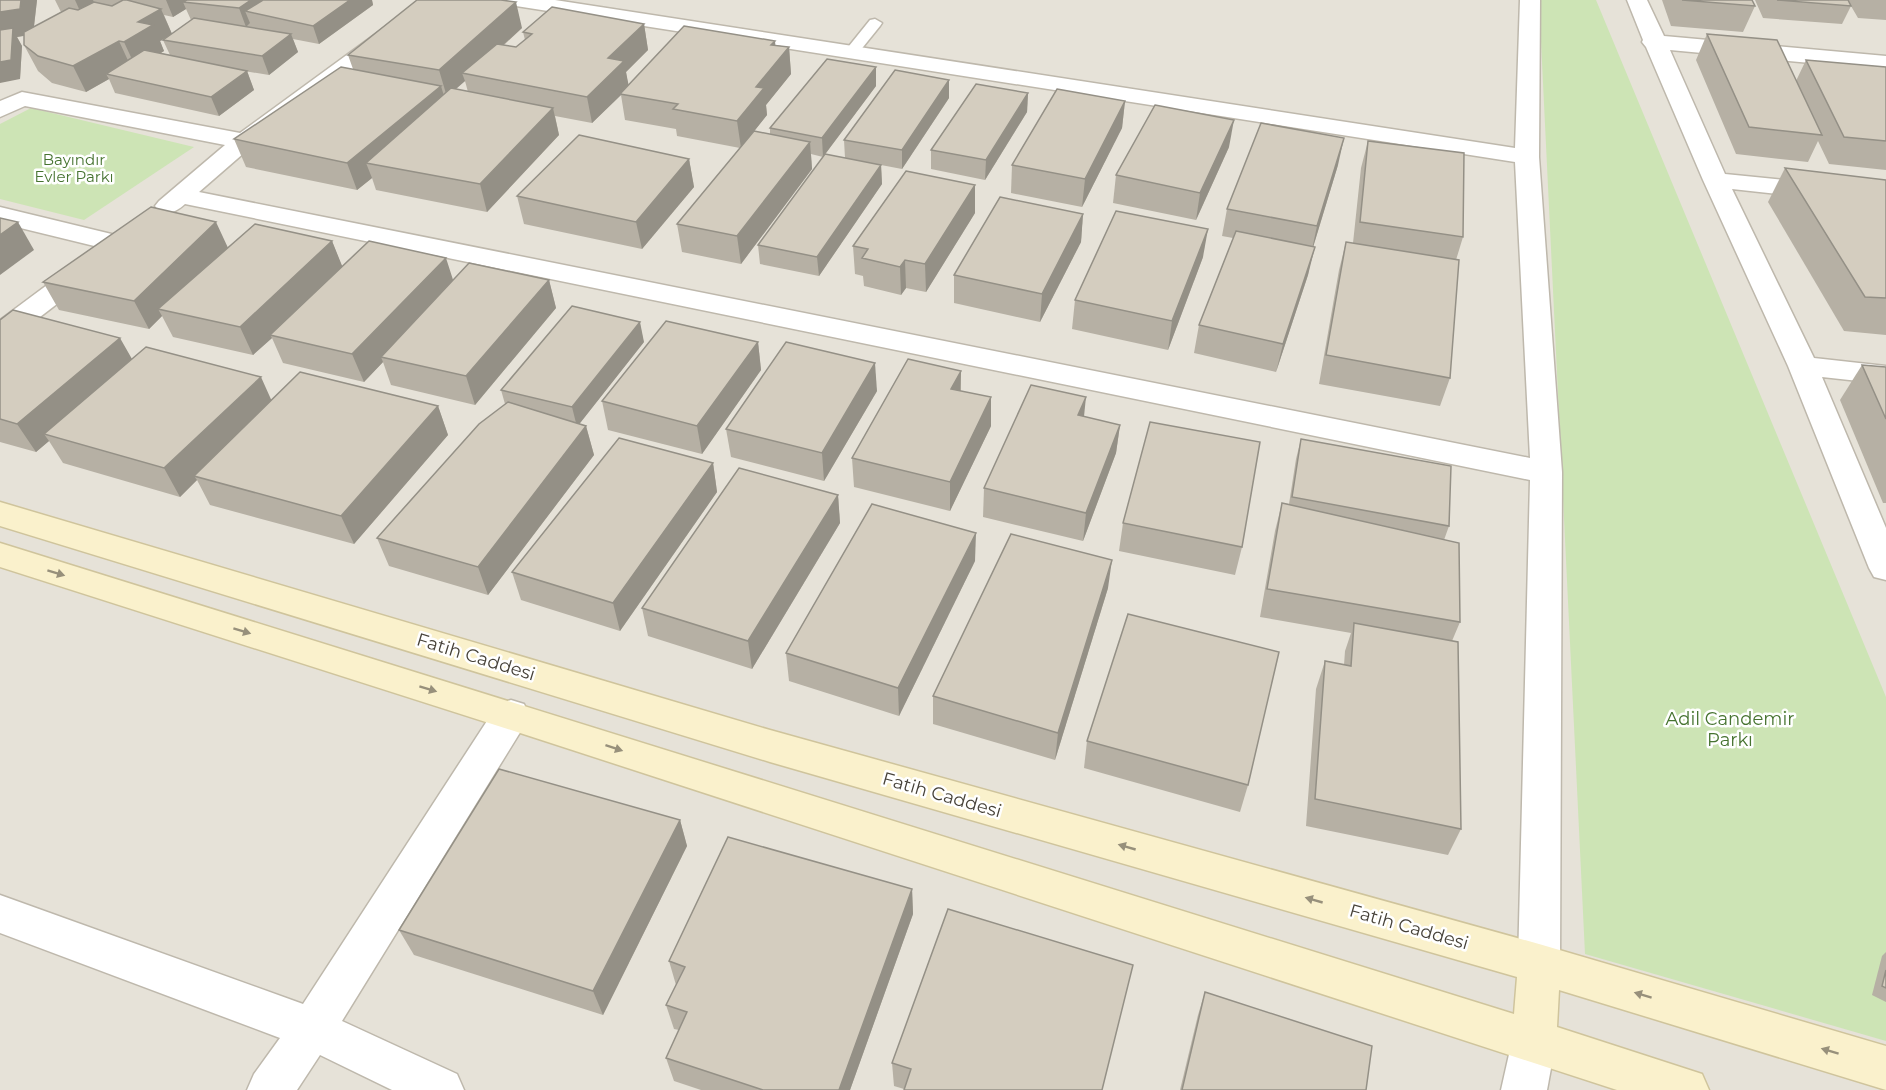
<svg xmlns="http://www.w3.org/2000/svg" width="1886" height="1090" font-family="Montserrat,sans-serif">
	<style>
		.residential { fill: #e6e2d8 }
		.green { fill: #cde4b5 }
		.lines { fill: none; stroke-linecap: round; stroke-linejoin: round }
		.lane-casing { stroke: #beb8ac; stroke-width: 3 }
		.street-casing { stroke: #beb8ac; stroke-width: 3 }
		.secondary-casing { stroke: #cfc49c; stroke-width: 3 }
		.lane { fill: #fff; fill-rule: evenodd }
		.street { fill: #fff; fill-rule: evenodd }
		.secondary { fill: #faf1cc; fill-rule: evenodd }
		.wall { fill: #b6b0a4; fill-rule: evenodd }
		.shaded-wall { fill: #949086 }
		.building { fill: #d4cdbf; stroke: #949086; stroke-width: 1.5 }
		.oneway { fill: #97907b }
		.labels { text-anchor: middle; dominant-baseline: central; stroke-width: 5; stroke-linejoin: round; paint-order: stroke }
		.far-park-label { font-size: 15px; fill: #467330; stroke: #fff }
		.street-label { font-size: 18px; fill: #464138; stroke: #fff }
		.park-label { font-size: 18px; fill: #467330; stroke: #fff }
	</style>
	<rect width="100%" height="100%" fill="#f3f0e9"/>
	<rect class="residential" x="0" y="0" width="1886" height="1090"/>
	<g class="green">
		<polygon points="1539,0 1596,0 1886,697 1886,1041 1585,954"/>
		<polygon points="31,108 194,147 84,220 0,199 0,124"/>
	</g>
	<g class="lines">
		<g class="lane-casing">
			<polygon id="lane" points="875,19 882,23 880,26 855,57 845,57 843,54 845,51 870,20"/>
		</g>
		<g class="street-casing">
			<g id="street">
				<path d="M 422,0 L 445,0 L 252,146 L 199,192 L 1530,458 L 1515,162 L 516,6 L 509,4 L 506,0 L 555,0 L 1515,148 L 1520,0 L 1540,0 L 1539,157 L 1562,472 L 1560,964 L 1554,978 L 1539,984 L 1524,978 L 1518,964 L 1530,480 L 185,204 C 176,212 171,214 159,211 L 155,206 L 159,201 L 225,145 L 25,106 L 0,117 L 0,101 L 22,92 L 240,133 Z"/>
				<polygon points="1627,0 1647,0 1664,36 1886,56 1886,70 1670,50 1725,174 1886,190 1886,206 1732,189 1814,358 1886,366 1886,384 1822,377 1886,528 1886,580 1874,577 1869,568 1788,366 1703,180 1646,47 1642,42 1643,40"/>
				<polygon points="0,207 128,238 132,244 128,250 119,252 0,223"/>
				<polygon points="87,260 96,262 100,268 96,274 10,340 0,343 0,320 78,262"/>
				<polygon points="511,700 524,704 529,715 524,726 342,1021 457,1074 464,1090 392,1090 320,1055 297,1090 247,1090 254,1074 280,1038 0,933 0,895 303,1004 498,704"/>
				<polygon points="1534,1019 1550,1026 1556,1041 1547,1090 1501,1090 1512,1041 1518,1026"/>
			</g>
		</g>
		<g class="secondary-casing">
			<polygon id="secondary" points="0,502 770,730 1539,944 1886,1046 1886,1090 1559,990 1557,1027 1702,1074 1709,1090 1617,1090 511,730 0,567 0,543 1514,1014 1517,977 770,762 0,526"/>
		</g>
		<use href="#lane" class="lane"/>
		<use href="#street" class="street"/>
		<use href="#secondary" class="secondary"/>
	</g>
	<g class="wall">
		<path d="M 0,0 L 37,0 L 34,27 L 61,12 L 55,0 L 372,0 L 373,5 L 319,44 L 293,39 L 298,52 L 269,75 L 244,71 L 247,71 L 254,90 L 219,116 L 115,93 L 109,79 L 86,92 L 52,83 L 38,71 L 24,45 L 24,36 L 17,37 L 22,46 L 20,79 ZM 186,9 L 191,20 L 172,34 L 164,15 L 173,17 ZM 168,37 L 163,40 L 170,55 L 161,53 L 164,51 L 160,41 Z"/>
		<polygon points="1662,0 1752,0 1755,6 1743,32 1671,26"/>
		<polygon points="1755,0 1886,0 1886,20 1858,18 1851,6 1842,24 1763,18"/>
		<path d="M 644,24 L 648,50 L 626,72 L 628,85 L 775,41 L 775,45 L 789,47 L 791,74 L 766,105 L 767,115 L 745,142 L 770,134 L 770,128 L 876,67 L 876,86 L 823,157 L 811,154 L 812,169 L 741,264 L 682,252 L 677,224 L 740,148 L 677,136 L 676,129 L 625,120 L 621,95 L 592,123 L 555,116 L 559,135 L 487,212 L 376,190 L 372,178 L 357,190 L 246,167 L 234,139 L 353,69 L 348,55 L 522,28 L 504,45 L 516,47 L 525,40 L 523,32 ZM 465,81 L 468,92 L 455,89 Z"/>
		<polygon points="1707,34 1796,81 1806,60 1886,67 1886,170 1829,164 1818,141 1808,162 1736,154 1696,60"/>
		<polygon points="949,80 949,98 902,169 881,165 882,184 819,276 760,264 758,245 845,158 844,140"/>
		<polygon points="1028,93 1027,112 985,180 931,169 931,150"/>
		<polygon points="1125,101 1122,128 1082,207 1011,193 1012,165"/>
		<polygon points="1368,141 1463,237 1456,260 1450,378 1440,406 1319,384 1339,270 1346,242 1353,243 1361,168"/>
		<polygon points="1229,147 1196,220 1113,203 1116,175"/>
		<polygon points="689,159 694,187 642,249 524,224 517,196"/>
		<polygon points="1338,165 1313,247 1308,275 1276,372 1194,353 1199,325 1233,238 1222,236 1227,209"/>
		<polygon points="1785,168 1886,180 1886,335 1844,331 1768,202"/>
		<polygon points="975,213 926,292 906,288 901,295 864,286 863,276 855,274 853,246"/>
		<polygon points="1083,214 1081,242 1040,322 954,303 954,275"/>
		<polygon points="332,241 342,267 453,280 549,280 556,308 475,405 391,385 383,362 364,382 283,363 272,338 253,355 173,337 162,316 149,329 59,310 43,282 228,248"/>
		<polygon points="1203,257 1168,350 1072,329 1075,300"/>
		<polygon points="0,320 271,401 438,406 448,435 354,544 210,505 197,480 180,497 63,463 49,441 36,452 0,442"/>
		<polygon points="644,342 579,424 586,426 594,455 488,595 389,566 377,538 505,404 501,390"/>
		<polygon points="758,342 761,370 702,454 608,430 602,401"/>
		<polygon points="1862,365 1886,367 1886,503 1883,503 1840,400"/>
		<polygon points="961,371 961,391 991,426 950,511 854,487 852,458"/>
		<polygon points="877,391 824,481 731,457 726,429"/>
		<polygon points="1084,417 1120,425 1116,453 1083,541 983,517 984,488"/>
		<polygon points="1301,439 1449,526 1444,540 1460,622 1452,641 1461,829 1448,855 1306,826 1316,689 1325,661 1344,665 1345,651 1351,633 1260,617 1275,531 1282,503 1289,504 1296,459"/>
		<polygon points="713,463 717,492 620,631 521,600 512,572"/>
		<polygon points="838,495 840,523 752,669 648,636 642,608"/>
		<polygon points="1123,523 1242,547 1235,575 1119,551"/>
		<polygon points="975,561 899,716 789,681 786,653"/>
		<polygon points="1108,588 1055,760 933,724 933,696"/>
		<polygon points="1087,741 1248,785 1240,812 1084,768"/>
		<polygon points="680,820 687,846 603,1015 414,955 399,930"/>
		<polygon points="912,889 913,914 850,1090 701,1090 674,1081 666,1058 679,1030 674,1029 666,1005 676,985 669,961"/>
		<polygon points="1886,952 1886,1002 1872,995 1882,956"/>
		<polygon points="1128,989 904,1089 894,1086 892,1063"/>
		<polygon points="1205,992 1366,1090 1180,1090 1198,1015"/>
	</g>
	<g class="shaded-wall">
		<polygon points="21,0 37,0 33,34 17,37 22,46 20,79 0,83 0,12"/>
		<polygon points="75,0 93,0 98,10 84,20"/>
		<polygon points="166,0 200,0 183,2 186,9 173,17"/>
		<polygon points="251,0 282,0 245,11 250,23 246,27 239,8"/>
		<polygon points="350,0 372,0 373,5 319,44 313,26"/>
		<polygon points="516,2 522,28 471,74 462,73 465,81 447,97 439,70"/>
		<polygon points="161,9 172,34 160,41 164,51 136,68 124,42 138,22"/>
		<polygon points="644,24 648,50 626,72 629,87 620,94 621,95 592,123 587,97 608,58"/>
		<polygon points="291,34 298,52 269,75 262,56"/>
		<polygon points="119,41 131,67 106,74 109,79 86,92 73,66"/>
		<polygon points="775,41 777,62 789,47 791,74 766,105 767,115 741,148 737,121 771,45"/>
		<polygon points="876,67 876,86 823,157 822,138"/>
		<polygon points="247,71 254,90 219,116 211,97"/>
		<polygon points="949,80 949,98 902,169 902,150"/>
		<polygon points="441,86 449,113 366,163 372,178 357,190 347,163"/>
		<polygon points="1028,93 1027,112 985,180 986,160"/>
		<polygon points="1125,101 1122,128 1082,207 1085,179"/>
		<polygon points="553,108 559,135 487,212 480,184"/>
		<polygon points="1234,120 1229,147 1196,220 1200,193"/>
		<polygon points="1344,138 1338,165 1311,254 1317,226"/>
		<polygon points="810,142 812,169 741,264 737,236"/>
		<polygon points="689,159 694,187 642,249 636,222"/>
		<polygon points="881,165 882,184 819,276 817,257"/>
		<polygon points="975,185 975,213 926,292 925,264"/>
		<polygon points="1083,214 1081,242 1040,322 1042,294"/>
		<polygon points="18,222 34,250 0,275 0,235"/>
		<polygon points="216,222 229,250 158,309 162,316 149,329 134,301"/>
		<polygon points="1208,229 1203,257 1168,350 1172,321"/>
		<polygon points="332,241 343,268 270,335 272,338 253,355 240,327"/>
		<polygon points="1315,247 1308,275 1276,372 1283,344"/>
		<polygon points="446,258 455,286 381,357 383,362 364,382 352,354"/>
		<polygon points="905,260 906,288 901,295 900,267"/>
		<polygon points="549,280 556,308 475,405 466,376"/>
		<polygon points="640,322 644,342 577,427 572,407"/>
		<polygon points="120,338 136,366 44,434 49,441 36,452 17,424"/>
		<polygon points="758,342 761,370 702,454 697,426"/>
		<polygon points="875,363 877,391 824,481 822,453"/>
		<polygon points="961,371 960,399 951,389"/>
		<polygon points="261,377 274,406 194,476 197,480 180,497 164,468"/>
		<polygon points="991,397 991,426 950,511 950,482"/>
		<polygon points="1086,397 1083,426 1078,415"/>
		<polygon points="438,406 448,435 354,544 341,516"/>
		<polygon points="1120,425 1116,453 1083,541 1086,513"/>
		<polygon points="586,426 594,455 488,595 478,567"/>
		<polygon points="713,463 717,492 620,631 613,603"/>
		<polygon points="838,495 840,523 752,669 748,641"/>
		<polygon points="976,533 975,561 899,716 898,688"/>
		<polygon points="1112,560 1108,588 1055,760 1058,733"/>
		<polygon points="680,820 687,846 603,1015 593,991"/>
		<polygon points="912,889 913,914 850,1090 839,1090"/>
	</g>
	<g class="building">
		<polygon points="0,0 21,0 20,9 0,12"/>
		<polygon points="123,0 127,0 161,9 138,22 153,25 124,42 119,41 73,66 38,56 24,45 24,32 69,8 78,10 94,2 112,6"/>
		<polygon points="187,0 251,0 239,8 183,2"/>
		<polygon points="263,0 350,0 313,26 245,11"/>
		<polygon points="417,0 501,0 516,2 439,70 348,55"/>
		<polygon points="1682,0 1752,0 1755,6"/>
		<polygon points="1777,0 1848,0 1851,6"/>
		<polygon points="552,7 644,24 608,58 624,61 587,97 462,73 497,44 516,47 532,34 523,32"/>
		<polygon points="194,18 291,34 262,56 163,40"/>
		<polygon points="684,26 775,41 771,45 789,47 756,87 764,88 737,121 673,109 678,104 620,94"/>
		<polygon points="13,28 11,60 0,62 0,30"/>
		<polygon points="1707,34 1777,40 1822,135 1749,127"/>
		<polygon points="144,50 247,71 211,97 106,74"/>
		<polygon points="827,59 876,67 822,138 770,128"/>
		<polygon points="1806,60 1886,67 1886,141 1844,137"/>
		<polygon points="341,67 441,86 347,163 234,139"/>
		<polygon points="895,70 949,80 902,150 844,140"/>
		<polygon points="976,84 1028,93 986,160 931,150"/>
		<polygon points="451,88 553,108 480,184 366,163"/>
		<polygon points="1057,89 1125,101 1085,179 1012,165"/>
		<polygon points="1155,105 1234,120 1200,193 1116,175"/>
		<polygon points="1261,123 1344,138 1317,226 1227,209"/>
		<polygon points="754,131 810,142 737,236 677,224"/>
		<polygon points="579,135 689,159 636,222 517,196"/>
		<polygon points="1368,141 1464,153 1463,237 1360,222"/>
		<polygon points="825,154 881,165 817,257 758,245"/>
		<polygon points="1785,168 1886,180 1886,298 1865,297"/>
		<polygon points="906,171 975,185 925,264 905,260 900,267 862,258 868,249 853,246"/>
		<polygon points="1000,197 1083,214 1042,294 954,275"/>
		<polygon points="151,207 216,222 134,301 43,282"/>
		<polygon points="1116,211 1208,229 1172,321 1075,300"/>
		<polygon points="0,218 18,222 0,235"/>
		<polygon points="255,224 332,241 240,327 158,309"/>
		<polygon points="1236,231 1315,247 1283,344 1199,325"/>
		<polygon points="369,241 446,258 352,354 270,335"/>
		<polygon points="1346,242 1459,260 1450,378 1326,355"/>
		<polygon points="469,263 549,280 466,376 381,357"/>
		<polygon points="572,306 640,322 572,407 501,390"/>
		<polygon points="13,310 120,338 17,424 0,419 0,320"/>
		<polygon points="666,321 758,342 697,426 602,401"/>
		<polygon points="786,342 875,363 822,453 726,429"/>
		<polygon points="146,347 261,377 164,468 44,434"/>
		<polygon points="908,359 961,371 951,389 991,397 950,482 852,458"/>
		<polygon points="1862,365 1886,367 1886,419"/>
		<polygon points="300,372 438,406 341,516 194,476"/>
		<polygon points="1031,385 1086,397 1078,415 1120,425 1086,513 984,488"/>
		<polygon points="508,402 586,426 478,567 377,538 479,424"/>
		<polygon points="1150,422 1260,442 1242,547 1123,523"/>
		<polygon points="619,438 713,463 613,603 512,572"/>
		<polygon points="1301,439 1451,466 1449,526 1292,497"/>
		<polygon points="739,468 838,495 748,641 642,608"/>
		<polygon points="1282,503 1459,543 1460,622 1267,589"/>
		<polygon points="872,504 976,533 898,688 786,653"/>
		<polygon points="1011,534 1112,560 1058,733 933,696"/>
		<polygon points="1128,614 1279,652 1248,785 1087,741"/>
		<polygon points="1354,623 1458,642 1461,829 1315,799 1325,661 1351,666"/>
		<polygon points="499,769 680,820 593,991 399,930"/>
		<polygon points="728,837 912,889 839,1090 763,1090 666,1058 687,1012 666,1005 685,967 669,961"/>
		<polygon points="948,909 1133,965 1102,1090 904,1090 911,1069 892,1063"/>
		<polygon points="1886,970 1886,988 1882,986"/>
		<polygon points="1205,992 1372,1046 1366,1090 1182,1090"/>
	</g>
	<defs><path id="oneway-solid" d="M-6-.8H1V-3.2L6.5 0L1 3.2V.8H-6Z" transform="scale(1.5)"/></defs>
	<g class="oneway">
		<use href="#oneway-solid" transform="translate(56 573) rotate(17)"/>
		<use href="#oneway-solid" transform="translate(242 631) rotate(17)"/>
		<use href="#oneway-solid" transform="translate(428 689) rotate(17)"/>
		<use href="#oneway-solid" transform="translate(614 748) rotate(18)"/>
		<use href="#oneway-solid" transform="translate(1127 847) rotate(-164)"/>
		<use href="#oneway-solid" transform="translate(1314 900) rotate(-164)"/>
		<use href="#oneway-solid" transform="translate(1643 995) rotate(-163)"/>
		<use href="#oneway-solid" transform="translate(1830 1051) rotate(-163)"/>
	</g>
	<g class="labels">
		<g class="far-park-label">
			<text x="74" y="159">Bayındır<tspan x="74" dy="17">Evler Parkı</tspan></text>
		</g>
		<g class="street-label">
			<text transform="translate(476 657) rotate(17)">Fatih Caddesi</text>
			<text transform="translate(942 795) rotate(16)">Fatih Caddesi</text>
			<text transform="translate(1409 927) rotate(16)">Fatih Caddesi</text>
		</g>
		<g class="park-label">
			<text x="1730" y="719">Adil Candemir<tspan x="1730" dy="21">Parkı</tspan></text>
		</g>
	</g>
</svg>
